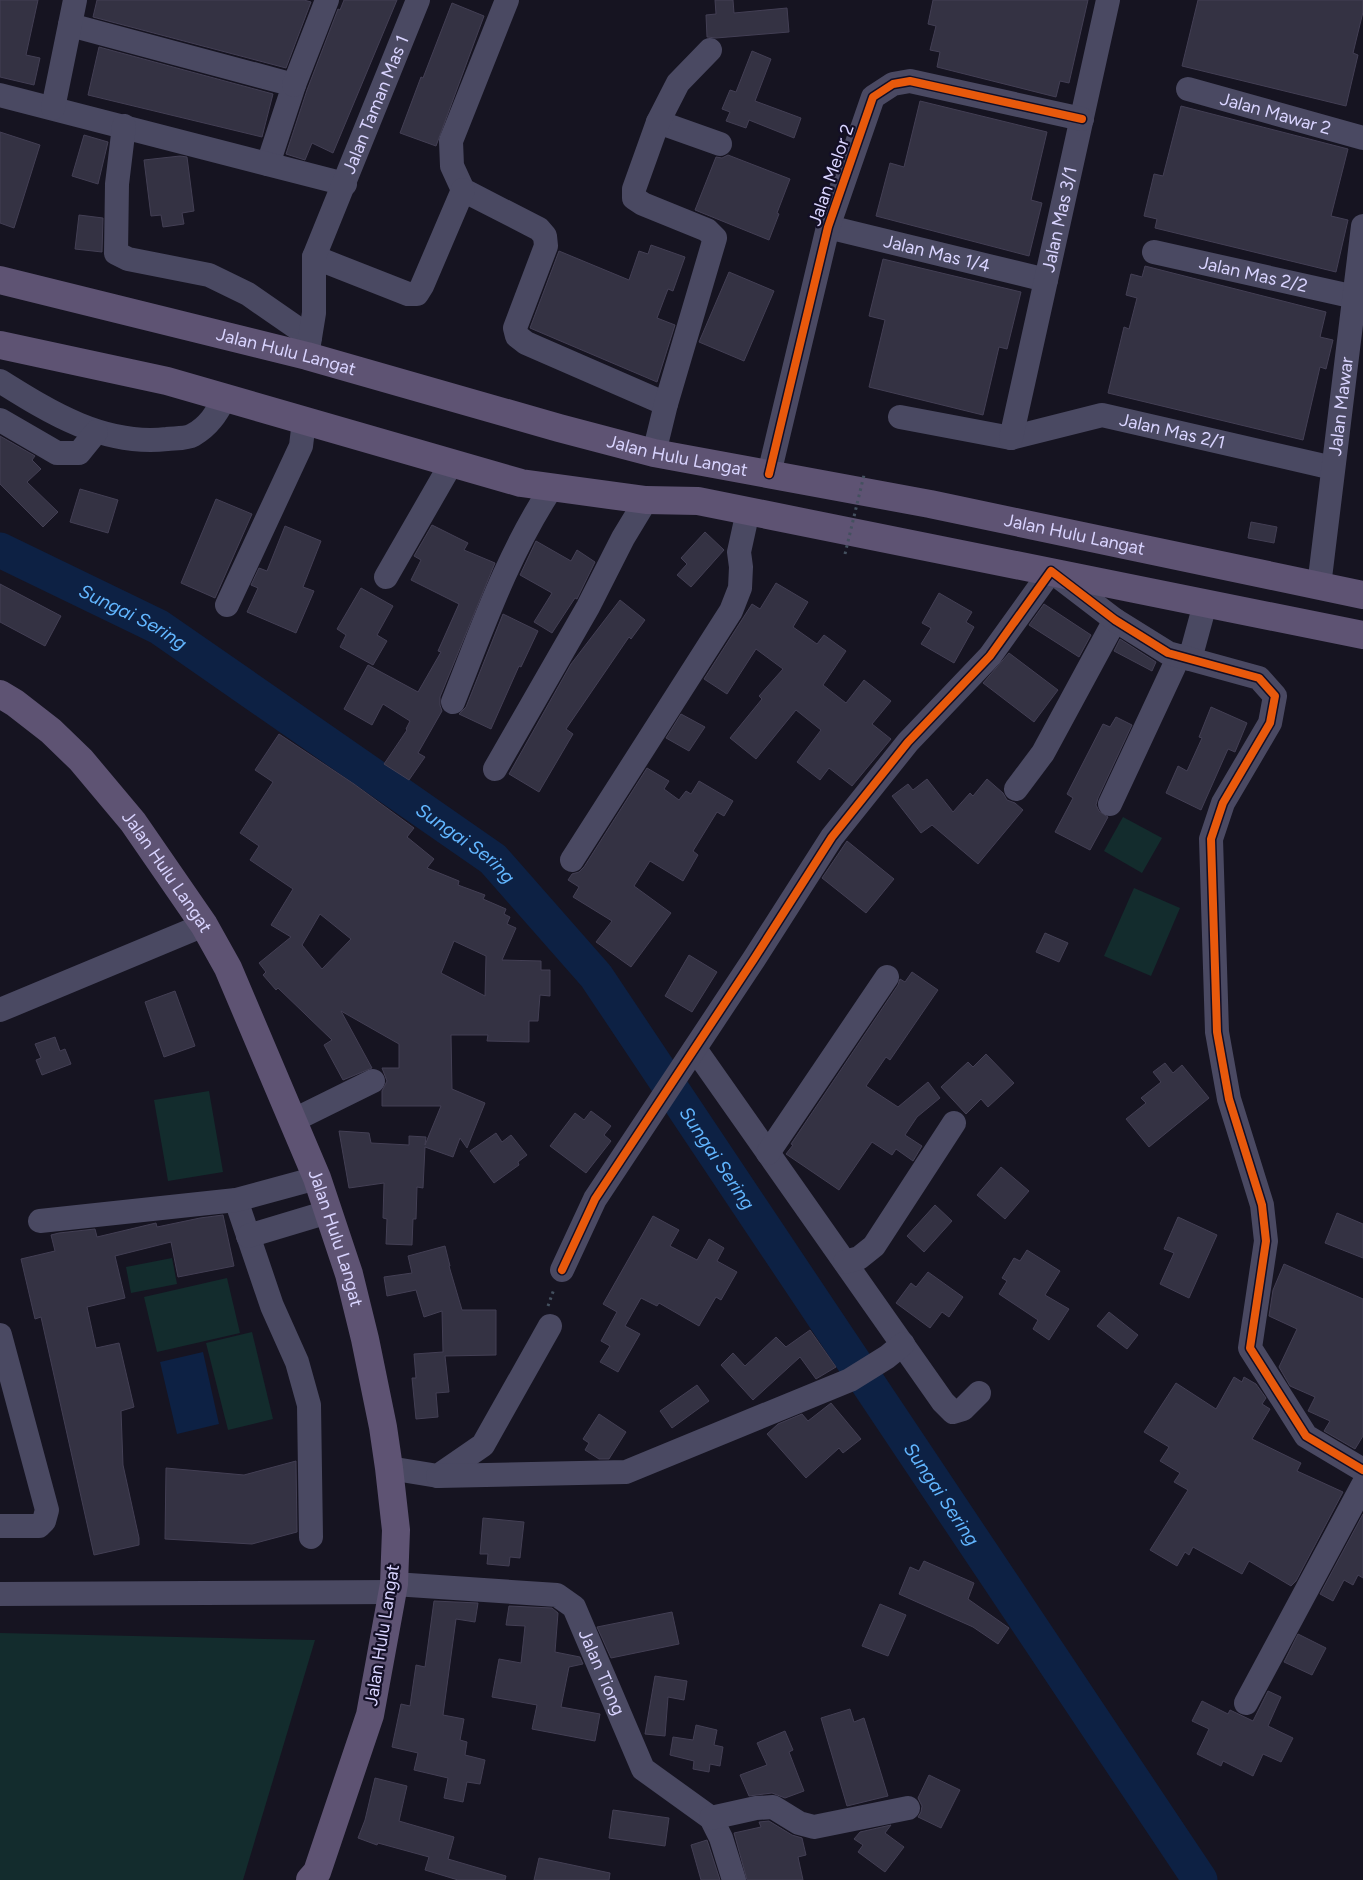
<svg xmlns="http://www.w3.org/2000/svg" width="1363" height="1880" font-family="Figtree,sans-serif">
	<style>
		.green { fill: #132c2d }
		.water { fill: #0d2144 }
		.lines { fill: none; stroke-linecap: round; stroke-linejoin: round }
		.river { stroke: #0d2144; stroke-width: 35 }
		.building { fill: #343243; stroke: #433f54; fill-rule: evenodd }
		.path { stroke: #44505f; stroke-width: 3; stroke-dasharray: 2.5 4; stroke-linecap: butt }
		.minor { stroke: #4a4962; stroke-width: 24 }
		.major { stroke: #5e5373; stroke-width: 28 }
		.path-bridge { stroke: #44505f; stroke-width: 3; stroke-dasharray: 2.5 4; stroke-linecap: butt }
		.cycleway-casing { stroke: #130f26; stroke-width: 11 }
		.cycleway { stroke: #e8590c; stroke-width: 8 }
		.labels { text-anchor: middle; dominant-baseline: central; stroke-width: 4.5; stroke-linejoin: round; paint-order: stroke }
		.street-label { font-size: 18px; fill: #d9d4ff; stroke: #130f26 }
		.water-label { font-size: 19px; font-style: italic; fill: #62b6ff; stroke: #130f26 }
	</style>
	<rect width="100%" height="100%" fill="#161421"/>
	<g class="green">
		<polygon points="1123,817 1162,838 1142,873 1104,851"/>
		<polygon points="1134,888 1180,908 1151,976 1104,956"/>
		<polygon points="209,1091 223,1172 168,1181 154,1100"/>
		<polygon points="172,1258 177,1284 131,1293 126,1267"/>
		<polygon points="227,1278 240,1333 157,1352 144,1297"/>
		<polygon points="252,1332 273,1419 228,1430 206,1343"/>
		<polygon points="0,1633 315,1640 243,1880 0,1880"/>
	</g>
	<polygon class="water" points="203,1352 219,1424 177,1434 160,1362"/>
	<g class="lines">
		<path class="river" id="s1" d="M 0,550 L 159,627 L 493,859 L 596,976 L 1200,1880"/>
	</g>
	<g class="building">
		<polygon points="0,0 38,0 26,55 40,58 34,85 0,77"/>
		<polygon points="97,0 304,0 311,2 286,68 93,17"/>
		<polygon points="344,0 397,0 333,153 312,143 305,160 286,154 307,90 338,9 340,10"/>
		<polygon points="715,0 733,0 734,13 787,8 789,32 716,38 707,37 706,15 716,14"/>
		<polygon points="933,0 1088,0 1069,83 1060,81 1056,97 937,67 940,52 930,50 936,26 928,24"/>
		<polygon points="1198,0 1363,0 1363,12 1353,53 1358,55 1346,106 1182,66"/>
		<polygon points="452,3 484,16 436,146 400,133 421,77 423,78"/>
		<polygon points="99,47 273,94 262,137 88,95"/>
		<polygon points="752,51 771,59 755,101 801,118 794,138 749,120 746,128 726,121 730,112 722,109 730,90 736,92"/>
		<polygon points="920,101 1047,132 1031,200 1042,203 1029,256 876,216 890,163 904,167"/>
		<polygon points="1181,106 1348,149 1331,216 1348,220 1336,272 1155,228 1157,219 1144,216 1154,174 1163,176"/>
		<polygon points="0,132 40,145 14,228 0,223"/>
		<polygon points="84,135 108,142 98,184 72,176"/>
		<polygon points="728,155 790,179 777,213 779,214 769,240 695,210 716,157 722,158"/>
		<polygon points="180,156 187,157 194,211 182,213 184,224 163,227 161,215 151,216 144,160"/>
		<polygon points="79,215 103,218 102,252 75,249"/>
		<polygon points="651,245 685,257 673,291 668,289 657,318 675,325 657,382 530,328 559,251 629,280 639,251 648,254"/>
		<polygon points="883,259 1021,292 1007,349 999,347 983,415 869,387 885,320 869,316"/>
		<polygon points="1145,266 1326,312 1320,337 1333,340 1326,369 1320,367 1303,440 1108,393 1124,327 1129,329 1137,298 1126,295 1131,274 1142,277"/>
		<polygon points="729,272 774,291 744,361 699,342"/>
		<polygon points="0,436 35,456 32,460 41,469 27,482 58,512 43,527 0,484"/>
		<polygon points="80,489 118,500 108,533 70,522"/>
		<polygon points="216,499 252,514 215,598 181,583"/>
		<polygon points="1251,522 1277,527 1274,543 1248,538"/>
		<polygon points="432,525 468,543 464,550 495,563 440,697 440,705 442,711 418,753 425,757 409,780 384,764 407,730 406,729 410,721 383,704 372,725 344,709 368,665 418,692 441,652 438,651 459,604 411,580 421,560 414,556"/>
		<polygon points="285,526 321,541 303,587 314,591 296,633 247,612 258,588 251,585 259,568 267,571"/>
		<polygon points="705,532 724,550 691,587 677,575 687,564 681,558"/>
		<polygon points="536,541 571,561 577,550 595,562 577,599 575,598 552,633 534,622 552,593 520,575"/>
		<polygon points="776,583 808,602 793,627 817,644 824,635 846,651 823,685 846,703 864,680 891,701 872,724 891,739 852,786 829,768 820,780 797,762 821,730 796,710 756,759 730,738 762,699 759,696 783,669 756,649 727,694 704,679 752,604 760,609"/>
		<polygon points="0,584 61,616 45,646 0,622"/>
		<polygon points="361,588 393,606 377,635 387,641 373,665 340,647 346,635 337,629"/>
		<polygon points="939,593 972,612 966,622 974,627 954,663 921,644 931,628 922,623"/>
		<polygon points="620,600 645,620 631,639 629,637 566,729 573,734 539,792 509,774 571,664"/>
		<polygon points="1044,604 1091,635 1079,657 1029,625"/>
		<polygon points="503,614 538,631 521,667 519,666 491,729 459,714 466,707"/>
		<polygon points="1120,639 1156,662 1152,671 1114,651"/>
		<polygon points="1009,653 1058,690 1034,722 983,683"/>
		<polygon points="1211,707 1247,723 1235,752 1228,749 1201,810 1166,793 1178,766 1187,771 1202,738 1199,737"/>
		<polygon points="681,714 705,727 689,751 666,738"/>
		<polygon points="1116,717 1132,725 1098,798 1096,805 1099,811 1108,817 1090,850 1055,832 1073,798 1067,794 1103,724 1110,727"/>
		<path d="M 279,734 L 354,784 L 414,828 L 407,837 L 434,859 L 427,868 L 459,881 L 458,885 L 485,895 L 483,899 L 506,909 L 504,914 L 510,917 L 507,924 L 516,928 L 502,960 L 541,961 L 541,970 L 550,970 L 550,996 L 540,995 L 538,1021 L 529,1021 L 529,1042 L 487,1041 L 488,1035 L 451,1035 L 452,1089 L 485,1103 L 467,1148 L 460,1138 L 453,1157 L 425,1147 L 423,1188 L 417,1187 L 416,1219 L 413,1219 L 412,1245 L 386,1244 L 387,1219 L 383,1218 L 384,1183 L 349,1188 L 339,1131 L 369,1133 L 371,1143 L 409,1145 L 409,1136 L 426,1137 L 425,1145 L 441,1106 L 382,1106 L 382,1091 L 387,1081 L 382,1068 L 399,1068 L 399,1044 L 341,1011 L 372,1068 L 343,1080 L 324,1045 L 332,1040 L 278,988 L 276,990 L 263,975 L 266,972 L 259,963 L 291,937 L 271,925 L 293,889 L 250,860 L 259,846 L 240,833 L 273,782 L 255,770 ZM 320,914 L 351,939 L 322,969 L 302,945 ZM 454,941 L 486,956 L 485,996 L 441,973 Z"/>
		<polygon points="647,768 669,781 664,789 679,800 686,791 691,794 699,781 733,801 724,816 717,812 693,851 698,855 683,881 650,861 634,886 671,913 631,967 596,942 612,921 573,897 579,887 568,880 572,874 579,872 584,867"/>
		<polygon points="927,779 953,812 970,793 973,796 987,779 1003,793 1007,800 1015,803 1023,810 978,864 932,825 921,833 892,796 908,784 913,790"/>
		<polygon points="847,841 894,879 866,913 822,878"/>
		<polygon points="1045,933 1068,943 1059,962 1036,952"/>
		<polygon points="689,955 717,972 692,1012 665,996"/>
		<polygon points="912,972 938,990 890,1060 886,1057 866,1086 898,1107 928,1082 940,1098 917,1117 905,1135 922,1146 913,1161 896,1149 892,1155 872,1142 839,1190 786,1154 793,1145 791,1144 898,985 900,979 905,982"/>
		<polygon points="175,991 195,1046 164,1057 145,1002"/>
		<polygon points="55,1037 60,1051 65,1049 71,1064 42,1075 36,1060 41,1058 35,1044"/>
		<polygon points="986,1054 1014,1083 988,1107 981,1099 966,1114 941,1087 968,1062 973,1067"/>
		<polygon points="1165,1063 1173,1073 1182,1065 1209,1098 1149,1147 1126,1119 1146,1103 1141,1098 1161,1082 1153,1072"/>
		<polygon points="591,1111 611,1126 604,1135 611,1141 586,1173 550,1146 575,1113 584,1120"/>
		<polygon points="496,1133 502,1142 511,1135 527,1155 518,1162 519,1165 494,1183 470,1151"/>
		<polygon points="1001,1167 1029,1191 1005,1219 977,1195"/>
		<polygon points="935,1205 952,1221 924,1252 907,1236"/>
		<polygon points="1337,1213 1363,1224 1363,1258 1325,1243"/>
		<polygon points="223,1215 234,1266 178,1277 171,1242 115,1256 125,1298 87,1307 96,1348 119,1343 134,1407 121,1411 123,1465 139,1538 139,1545 94,1555 41,1317 35,1319 21,1259 55,1251 51,1235 59,1233 95,1229 97,1237 156,1223 157,1227 200,1218"/>
		<polygon points="653,1216 679,1230 670,1246 697,1260 709,1239 724,1248 717,1261 737,1272 721,1300 716,1297 699,1326 659,1303 657,1306 641,1298 625,1326 640,1334 618,1372 600,1362 610,1346 601,1341 617,1312 603,1304"/>
		<polygon points="1178,1217 1217,1235 1189,1298 1160,1284 1174,1253 1164,1249"/>
		<polygon points="445,1246 450,1266 449,1266 462,1310 496,1310 496,1355 445,1356 449,1392 436,1393 438,1417 416,1419 412,1378 416,1378 414,1354 443,1352 442,1311 424,1317 416,1290 387,1296 384,1277 412,1273 408,1256"/>
		<polygon points="1027,1250 1060,1271 1045,1295 1069,1309 1049,1340 1033,1329 1038,1320 999,1294 1007,1281 1002,1278 1014,1258 1020,1261"/>
		<polygon points="1284,1264 1363,1299 1363,1436 1355,1449 1324,1431 1330,1421 1308,1411 1315,1397 1290,1386 1279,1367 1297,1329 1269,1316 1273,1290"/>
		<polygon points="928,1272 963,1297 949,1317 942,1312 930,1328 896,1303 911,1283 916,1287"/>
		<polygon points="1109,1312 1138,1335 1127,1349 1097,1326"/>
		<polygon points="810,1330 836,1367 816,1379 800,1357 753,1400 721,1365 733,1353 745,1366 776,1337 786,1347"/>
		<polygon points="1234,1377 1242,1382 1244,1377 1256,1384 1266,1398 1262,1404 1270,1409 1252,1439 1301,1463 1297,1471 1343,1492 1296,1581 1291,1586 1249,1561 1242,1574 1193,1547 1189,1555 1185,1552 1177,1566 1150,1550 1188,1490 1174,1482 1180,1473 1160,1461 1169,1447 1144,1432 1176,1383 1216,1409"/>
		<polygon points="697,1385 709,1401 672,1428 660,1411"/>
		<polygon points="831,1403 861,1439 843,1453 839,1448 806,1478 767,1434 778,1424 802,1414 808,1421"/>
		<polygon points="599,1414 626,1432 609,1459 599,1459 585,1450 589,1443 583,1439"/>
		<polygon points="296,1461 297,1532 252,1544 165,1539 166,1468 244,1475"/>
		<polygon points="1363,1514 1363,1578 1358,1575 1353,1585 1344,1580 1333,1601 1320,1594"/>
		<polygon points="483,1518 524,1522 520,1558 510,1557 509,1566 487,1564 488,1554 480,1554"/>
		<polygon points="924,1561 974,1583 968,1599 1009,1628 998,1644 973,1627 899,1594 910,1567 919,1571"/>
		<polygon points="434,1601 478,1603 475,1622 456,1619 443,1715 464,1719 460,1740 467,1742 465,1755 485,1760 480,1784 467,1782 463,1802 444,1798 448,1778 414,1770 418,1753 392,1747 401,1704 410,1706 416,1665 425,1667"/>
		<polygon points="880,1604 906,1615 888,1656 862,1646"/>
		<polygon points="509,1606 552,1608 558,1613 555,1652 580,1657 583,1664 569,1667 561,1707 600,1714 595,1741 532,1729 537,1705 492,1697 499,1659 521,1663 525,1626 506,1625"/>
		<polygon points="672,1612 679,1644 611,1658 597,1627"/>
		<polygon points="1298,1634 1326,1648 1312,1675 1284,1662"/>
		<polygon points="655,1676 687,1681 684,1700 668,1697 665,1736 645,1734"/>
		<polygon points="1268,1691 1281,1697 1268,1726 1293,1738 1281,1762 1263,1754 1253,1776 1223,1761 1221,1766 1197,1754 1209,1729 1192,1721 1202,1701 1228,1714 1230,1710 1253,1721"/>
		<polygon points="850,1709 854,1722 864,1718 888,1796 847,1806 821,1718"/>
		<polygon points="696,1725 717,1730 714,1745 723,1747 720,1766 710,1764 709,1772 693,1769 694,1761 670,1755 673,1737 693,1740"/>
		<polygon points="785,1731 793,1750 789,1752 804,1791 785,1798 772,1793 749,1796 740,1775 767,1765 757,1743"/>
		<polygon points="929,1775 960,1790 941,1828 918,1817 921,1812 922,1806 918,1798"/>
		<polygon points="375,1778 407,1786 399,1821 454,1837 448,1859 506,1876 505,1880 458,1880 425,1870 429,1857 378,1843 377,1845 358,1838 365,1820"/>
		<polygon points="613,1810 669,1818 665,1846 609,1838"/>
		<polygon points="769,1821 792,1835 802,1838 806,1855 798,1857 803,1880 747,1880 734,1833 761,1827 759,1822"/>
		<polygon points="891,1825 885,1833 904,1847 885,1872 858,1852 863,1845 854,1839 860,1832"/>
		<polygon points="707,1840 708,1843 720,1880 701,1880 691,1845"/>
		<polygon points="539,1858 610,1873 609,1880 534,1880"/>
	</g>
	<g class="lines">
		<polyline class="path" points="548,1306 554,1289"/>
		<g class="minor">
			<polyline points="507,0 451,141 452,166 463,190 539,229 545,236 546,246 515,328 517,336 526,343 666,404"/>
			<polyline points="70,25 294,85 268,164"/>
			<polyline points="294,85 327,0"/>
			<path id="s2" d="M 1188,89 L 1363,138"/>
			<polyline points="0,95 345,184"/>
			<polyline points="53,108 75,0"/>
			<polyline points="658,122 720,144"/>
			<polyline points="124,126 117,184 116,253 128,259 209,275 248,294 310,337"/>
			<path id="s3" d="M 828,227 L 1046,280"/>
			<path id="s4" d="M 1154,252 L 1355,297"/>
			<polyline points="314,257 408,294 417,294 422,286 463,190"/>
			<path id="s5" d="M 307,356 L 314,313 L 314,257 L 418,0"/>
			<path d="M 0,381 C 51,413 104,446 167,439 C 174,438 186,439 193,435 C 209,426 216,414 225,398"/>
			<path id="s6" d="M 900,417 L 1011,438 L 1102,415 L 1333,468"/>
			<polyline points="0,420 57,453 79,453 96,432"/>
			<path id="s7" d="M 1011,438 L 1108,0"/>
			<polyline points="654,453 666,404 715,238 707,230 643,204 634,198 634,189 658,122 678,83 710,50"/>
			<polyline points="769,474 828,227 873,97 893,84 910,81 1082,119"/>
			<polyline points="386,577 451,464"/>
			<path id="s8" d="M 1319,586 L 1363,226"/>
			<polyline points="227,605 301,446 304,421"/>
			<polyline points="1190,659 1205,604"/>
			<path d="M 453,702 C 482,629 508,553 552,487"/>
			<polyline points="495,769 588,607 623,538 646,500"/>
			<polyline points="1016,789 1043,753 1115,620"/>
			<polyline points="1110,804 1179,656"/>
			<polyline points="572,860 731,611 740,588 741,567 739,552 748,511"/>
			<polyline points="0,1010 204,925"/>
			<polyline points="695,1049 943,1402 953,1412 963,1409 979,1393"/>
			<polyline points="292,1121 373,1081"/>
			<polyline points="768,1153 887,977"/>
			<polyline points="236,1200 272,1306 297,1362 309,1405 311,1537"/>
			<polyline points="40,1221 236,1200 317,1178"/>
			<polyline points="248,1236 328,1212"/>
			<polyline points="845,1262 859,1258 874,1246 954,1123"/>
			<polyline points="562,1270 595,1199 754,959 832,837 908,742 990,656 1051,571 1115,620 1168,653 1259,678 1275,696 1270,723 1223,803 1211,839 1217,1032 1229,1099 1262,1205 1266,1241 1250,1348 1306,1436 1363,1470"/>
			<polyline points="0,1335 47,1510 44,1521 39,1526 0,1526"/>
			<polyline points="389,1468 438,1476 483,1445 550,1326"/>
			<polyline points="438,1476 626,1472 850,1380 887,1357 903,1344"/>
			<path id="s9" d="M 394,1584 L 557,1595 L 574,1607 L 643,1769 L 711,1818 L 721,1838 L 734,1880"/>
			<polyline points="0,1594 393,1592"/>
			<polyline points="1246,1703 1363,1485"/>
			<polyline points="711,1818 756,1808 773,1807 799,1823 814,1827 908,1808"/>
		</g>
		<g class="major">
			<path id="s10" d="M 0,280 L 307,356 L 559,428 L 654,453 L 930,504 L 1363,595"/>
			<polyline points="0,345 167,381 521,483 646,500 698,501 1363,635"/>
			<path id="s11" d="M 0,694 L 15,703 L 51,731 L 81,760 L 133,822 L 204,925 L 228,968 L 317,1178 L 349,1274 L 365,1339 L 383,1427 L 389,1468 L 396,1530 L 394,1584 L 370,1715 L 317,1872 L 310,1880"/>
		</g>
		<polyline class="path-bridge" points="845,554 864,475"/>
		<g class="cycleway-casing">
			<g id="cycleway">
				<polyline points="769,474 828,227 873,97 893,84 910,81 1082,119"/>
				<polyline points="562,1270 595,1199 754,959 832,837 908,742 990,656 1051,571 1115,620 1168,653 1259,678 1275,696 1270,723 1223,803 1211,839 1217,1032 1229,1099 1262,1205 1266,1241 1250,1348 1306,1436 1363,1470"/>
			</g>
		</g>
		<use href="#cycleway" class="cycleway"/>
	</g>
	<g class="labels">
		<g class="street-label">
			<text stroke="none"><textPath href="#s5" startOffset="264">Jalan Taman Mas 1</textPath></text>
			<text stroke="none"><textPath href="#s2" startOffset="91">Jalan Mawar 2</textPath></text>
			<text transform="translate(831 175) rotate(-71)">Jalan Melor 2</text>
			<text stroke="none"><textPath href="#s7" startOffset="224">Jalan Mas 3/1</textPath></text>
			<text stroke="none"><textPath href="#s3" startOffset="112">Jalan Mas 1/4</textPath></text>
			<text stroke="none"><textPath href="#s4" startOffset="102">Jalan Mas 2/2</textPath></text>
			<text stroke="none"><textPath href="#s10" startOffset="295">Jalan Hulu Langat</textPath></text>
			<text stroke="none"><textPath href="#s8" startOffset="181">Jalan Mawar</textPath></text>
			<text stroke="none"><textPath href="#s6" startOffset="279">Jalan Mas 2/1</textPath></text>
			<text stroke="none"><textPath href="#s10" startOffset="700">Jalan Hulu Langat</textPath></text>
			<text stroke="none"><textPath href="#s10" startOffset="1105">Jalan Hulu Langat</textPath></text>
			<text stroke="none"><textPath href="#s11" startOffset="246">Jalan Hulu Langat</textPath></text>
			<text stroke="none"><textPath href="#s11" startOffset="651">Jalan Hulu Langat</textPath></text>
			<text transform="translate(382 1635) rotate(-81)">Jalan Hulu Langat</text>
			<text stroke="none"><textPath href="#s9" startOffset="255">Jalan Tiong</textPath></text>
		</g>
		<g class="water-label">
			<text stroke="none"><textPath href="#s1" startOffset="149">Sungai Sering</textPath></text>
			<text stroke="none"><textPath href="#s1" startOffset="552">Sungai Sering</textPath></text>
			<text stroke="none"><textPath href="#s1" startOffset="958">Sungai Sering</textPath></text>
			<text stroke="none"><textPath href="#s1" startOffset="1362">Sungai Sering</textPath></text>
		</g>
	</g>
</svg>
